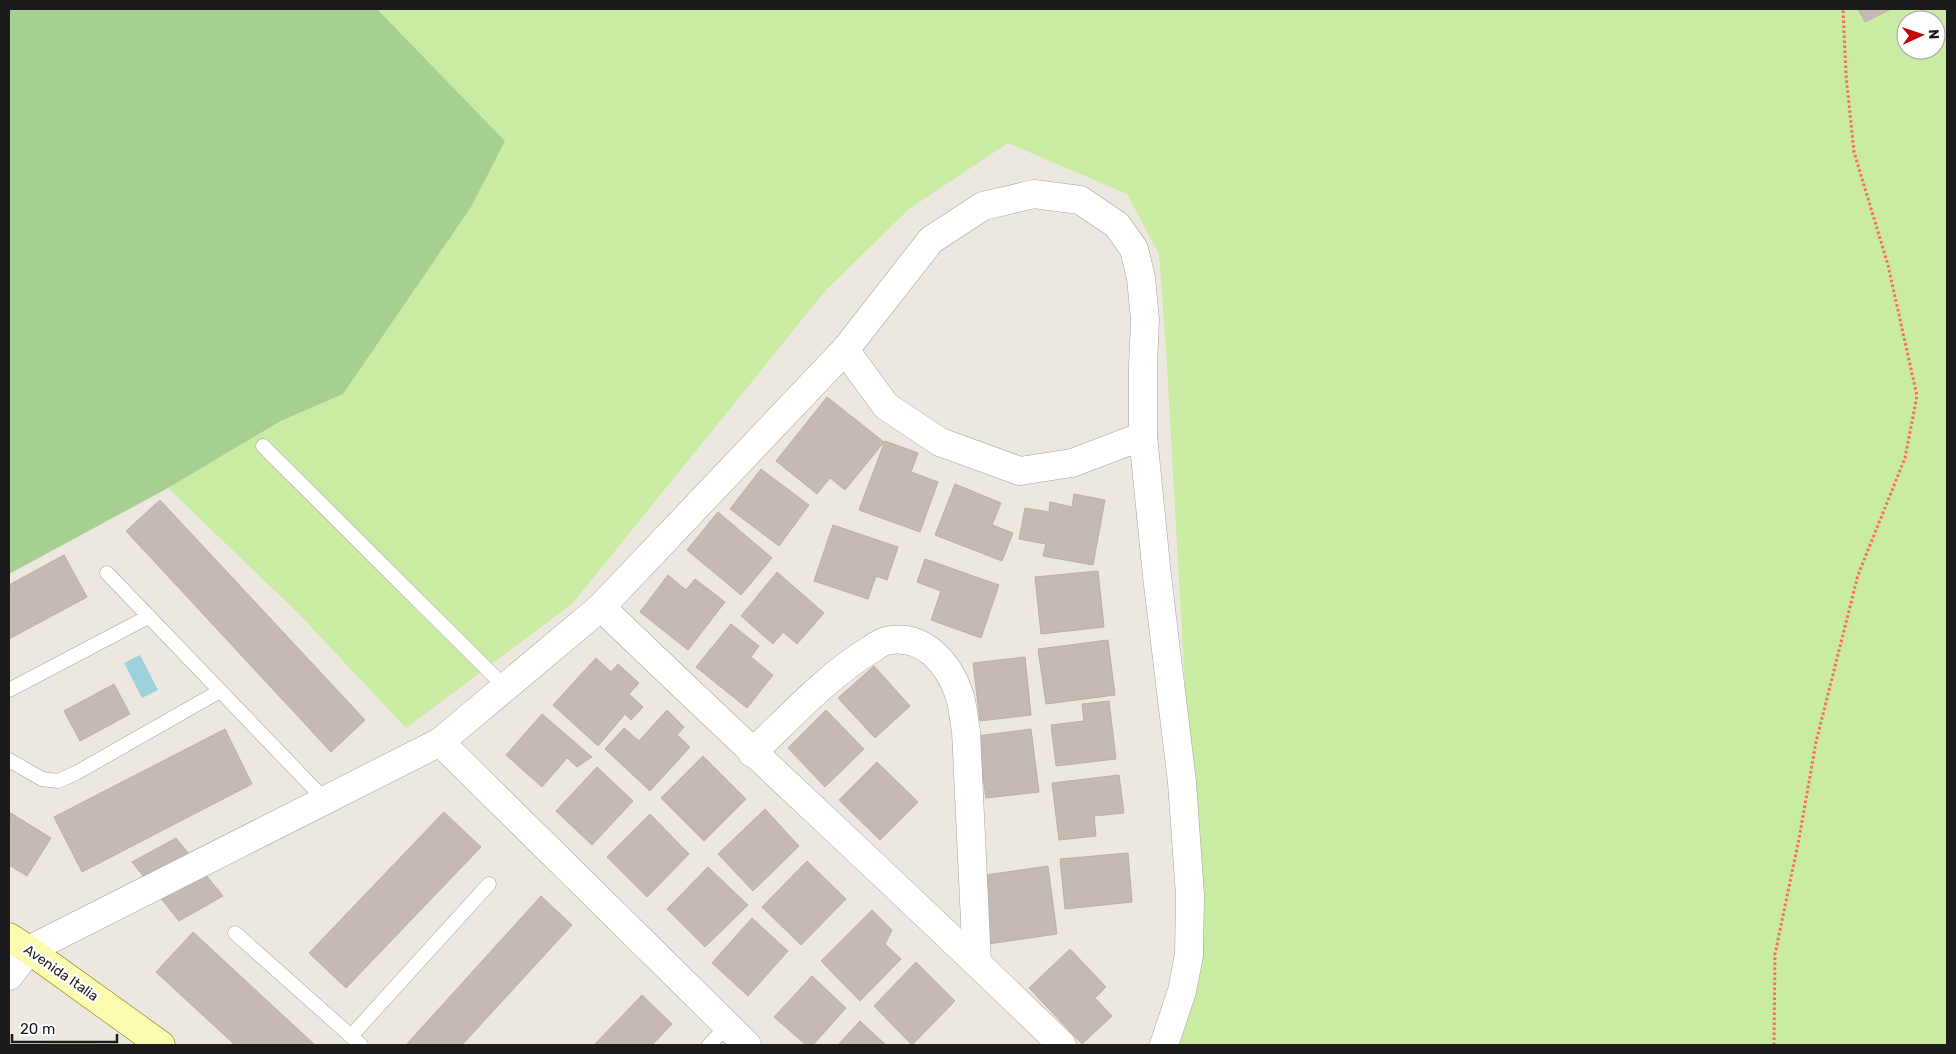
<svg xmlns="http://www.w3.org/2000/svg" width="1956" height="1054" font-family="Rubik,sans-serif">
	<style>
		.grass { fill: #c9eba2; fill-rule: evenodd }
		.forest { fill: #a7cf92 }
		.water { fill: #9dd2dd }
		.building { fill: #c5bab3; stroke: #bfada1 }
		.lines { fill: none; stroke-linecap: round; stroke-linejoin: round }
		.lane-casing { stroke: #a2a2a2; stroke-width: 15 }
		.street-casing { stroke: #a2a2a2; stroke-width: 29 }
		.secondary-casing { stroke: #6c7400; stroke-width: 29 }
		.path { stroke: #ff685f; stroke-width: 3; stroke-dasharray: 2.5 2.5; stroke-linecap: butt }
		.lane { stroke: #fff; stroke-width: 14 }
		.street { stroke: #fff; stroke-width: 28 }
		.secondary { stroke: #fbfcaf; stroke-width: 28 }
		.labels { text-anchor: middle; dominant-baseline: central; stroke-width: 4.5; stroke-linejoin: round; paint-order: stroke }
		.street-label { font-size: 14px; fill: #1b1b1b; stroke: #fff }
	</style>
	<rect width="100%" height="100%" fill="#ede8df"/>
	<g class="grass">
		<path d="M 377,9 L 1947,9 L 1947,1045 L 1154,1045 L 1197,902 L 1166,348 L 1159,254 L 1127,194 L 1008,143 L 909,209 L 826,290 L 572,604 L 406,728 L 299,614 L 168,488 L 282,421 L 343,394 L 505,141 ZM 1906,20 L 1936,20 L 1936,50 L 1906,50 Z"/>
		<polygon points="45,1041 82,1041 107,1045 38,1045"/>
	</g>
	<polygon class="forest" points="9,9 377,9 505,141 471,207 343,394 281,421 168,488 9,574"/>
	<polygon class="water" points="140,655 158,690 142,698 124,663"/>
	<g class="building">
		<polygon points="1858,9 1891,9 1865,22"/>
		<polygon points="827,397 884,442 845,490 830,478 817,494 776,461"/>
		<polygon points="885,441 918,453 911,472 938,482 920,532 859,510"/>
		<polygon points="761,469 809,505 779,546 730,509"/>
		<polygon points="955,484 1001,503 992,525 1013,533 1002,561 935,535"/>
		<polygon points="1074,494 1105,500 1093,565 1043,556 1046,544 1019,539 1025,508 1049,512 1050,502 1072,507"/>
		<polygon points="160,500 365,720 331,752 126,531"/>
		<polygon points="718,512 772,558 741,595 687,550"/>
		<polygon points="833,525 898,547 887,580 876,576 868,599 814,581"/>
		<polygon points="64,555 87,597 9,639 9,585"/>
		<polygon points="925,559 999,585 981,638 931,620 941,591 917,582"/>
		<polygon points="1098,571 1104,627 1041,634 1035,577"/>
		<polygon points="777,572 824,613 797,644 783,632 773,644 741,616"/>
		<polygon points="668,575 686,590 695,579 725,602 688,650 640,612"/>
		<polygon points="731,624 759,646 751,657 773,675 747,708 696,667"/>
		<polygon points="1108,640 1115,695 1046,704 1038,649"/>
		<polygon points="1025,657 1031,715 980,721 973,663"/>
		<polygon points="596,658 611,672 618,664 639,683 629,694 643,707 631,720 625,714 598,746 553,705"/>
		<polygon points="874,666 910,706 875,738 838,698"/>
		<polygon points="114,684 130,714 80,741 64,711"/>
		<polygon points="1109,701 1116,759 1056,766 1051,725 1084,721 1082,704"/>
		<polygon points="667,710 684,727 677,735 690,747 650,791 605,749 624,728 639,741"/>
		<polygon points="826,710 864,749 825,787 788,748"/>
		<polygon points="542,714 592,757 577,767 567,758 542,787 506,755"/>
		<polygon points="225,729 252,784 82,872 54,817"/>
		<polygon points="1031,729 1039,792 986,798 977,736"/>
		<polygon points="703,756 746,799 704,841 661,798"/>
		<polygon points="877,762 918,802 880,840 839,800"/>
		<polygon points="597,767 633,801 592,845 556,811"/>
		<polygon points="1119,775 1124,813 1094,816 1096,836 1059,840 1052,783"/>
		<polygon points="765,809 799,846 753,891 718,854"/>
		<polygon points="9,812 51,838 27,876 9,865"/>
		<polygon points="444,812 481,847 346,988 309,953"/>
		<polygon points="650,814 689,854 647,897 607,857"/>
		<polygon points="176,838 223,896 179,921 132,862"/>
		<polygon points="1128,853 1132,902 1065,909 1060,859"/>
		<polygon points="807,861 846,899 801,945 762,907"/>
		<polygon points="1048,866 1057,934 988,944 979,876"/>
		<polygon points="708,867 748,905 705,947 667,909"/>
		<polygon points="541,896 572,925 462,1045 406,1045"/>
		<polygon points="872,910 892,930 885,944 901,959 860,1001 821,961"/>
		<polygon points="752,918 788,951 748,996 712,963"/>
		<polygon points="193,932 315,1045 235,1045 156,972"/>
		<polygon points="1070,949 1106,987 1095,998 1112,1016 1082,1044 1029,988"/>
		<polygon points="916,962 955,1001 912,1045 874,1006"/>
		<polygon points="812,976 846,1008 813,1045 806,1045 774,1017"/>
		<polygon points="642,995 672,1024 652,1045 594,1045"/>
		<polygon points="860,1021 886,1045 838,1045"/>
	</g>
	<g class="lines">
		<g class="lane-casing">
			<g id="lane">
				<polyline points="263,446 505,687"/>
				<polyline points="107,573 325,800"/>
				<polyline points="9,690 148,617"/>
				<polyline points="9,760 42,779 58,781 76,773 220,691"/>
				<polyline points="235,933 361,1045"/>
				<polyline points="351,1036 489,884"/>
				<polyline points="709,1045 727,1026"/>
			</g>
		</g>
		<g class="street-casing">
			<g id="street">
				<polyline points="845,350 886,406 940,442 1020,471 1072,463 1143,436"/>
				<path d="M 601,607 C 753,754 910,897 1062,1045"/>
				<polyline points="440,742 601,607 845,350 931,240 983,206 1034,194 1080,200 1117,225 1134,249 1141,278 1145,320 1143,366 1143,436 1157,576 1182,782 1190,895 1189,955 1182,991 1164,1045"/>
				<path d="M 752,753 C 790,717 826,677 870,650 C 875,647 881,642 886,641 C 924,632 950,665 960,697 C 963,708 964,720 966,731 L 977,963"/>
				<polyline points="9,976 29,950 440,742 747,1045"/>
			</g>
		</g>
		<g class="secondary-casing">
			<polyline id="secondary" points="9,937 29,950 161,1045"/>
		</g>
		<polyline class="path" points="1774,1045 1775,954 1799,839 1816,742 1858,575 1905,458 1917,396 1888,265 1854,152 1846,75 1843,9"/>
		<use href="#lane" class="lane"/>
		<use href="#street" class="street"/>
		<use href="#secondary" class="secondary"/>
	</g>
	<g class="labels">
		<g class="street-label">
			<text transform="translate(61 973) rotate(35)">Avenida Italia</text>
		</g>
	</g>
	<rect width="1956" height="1054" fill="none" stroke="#1b1b1b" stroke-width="20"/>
	<g transform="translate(1921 35) rotate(87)"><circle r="24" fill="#ffffff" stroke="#a4a4a4"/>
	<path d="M0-4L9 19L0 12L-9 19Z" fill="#c60009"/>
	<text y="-8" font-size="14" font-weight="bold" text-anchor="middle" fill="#1b1b1b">N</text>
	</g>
	<path d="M12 1034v8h105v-8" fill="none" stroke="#1b1b1b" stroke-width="2.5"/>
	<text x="20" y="1034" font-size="15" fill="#1b1b1b" stroke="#ffffff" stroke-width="4" paint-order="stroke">20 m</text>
</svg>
